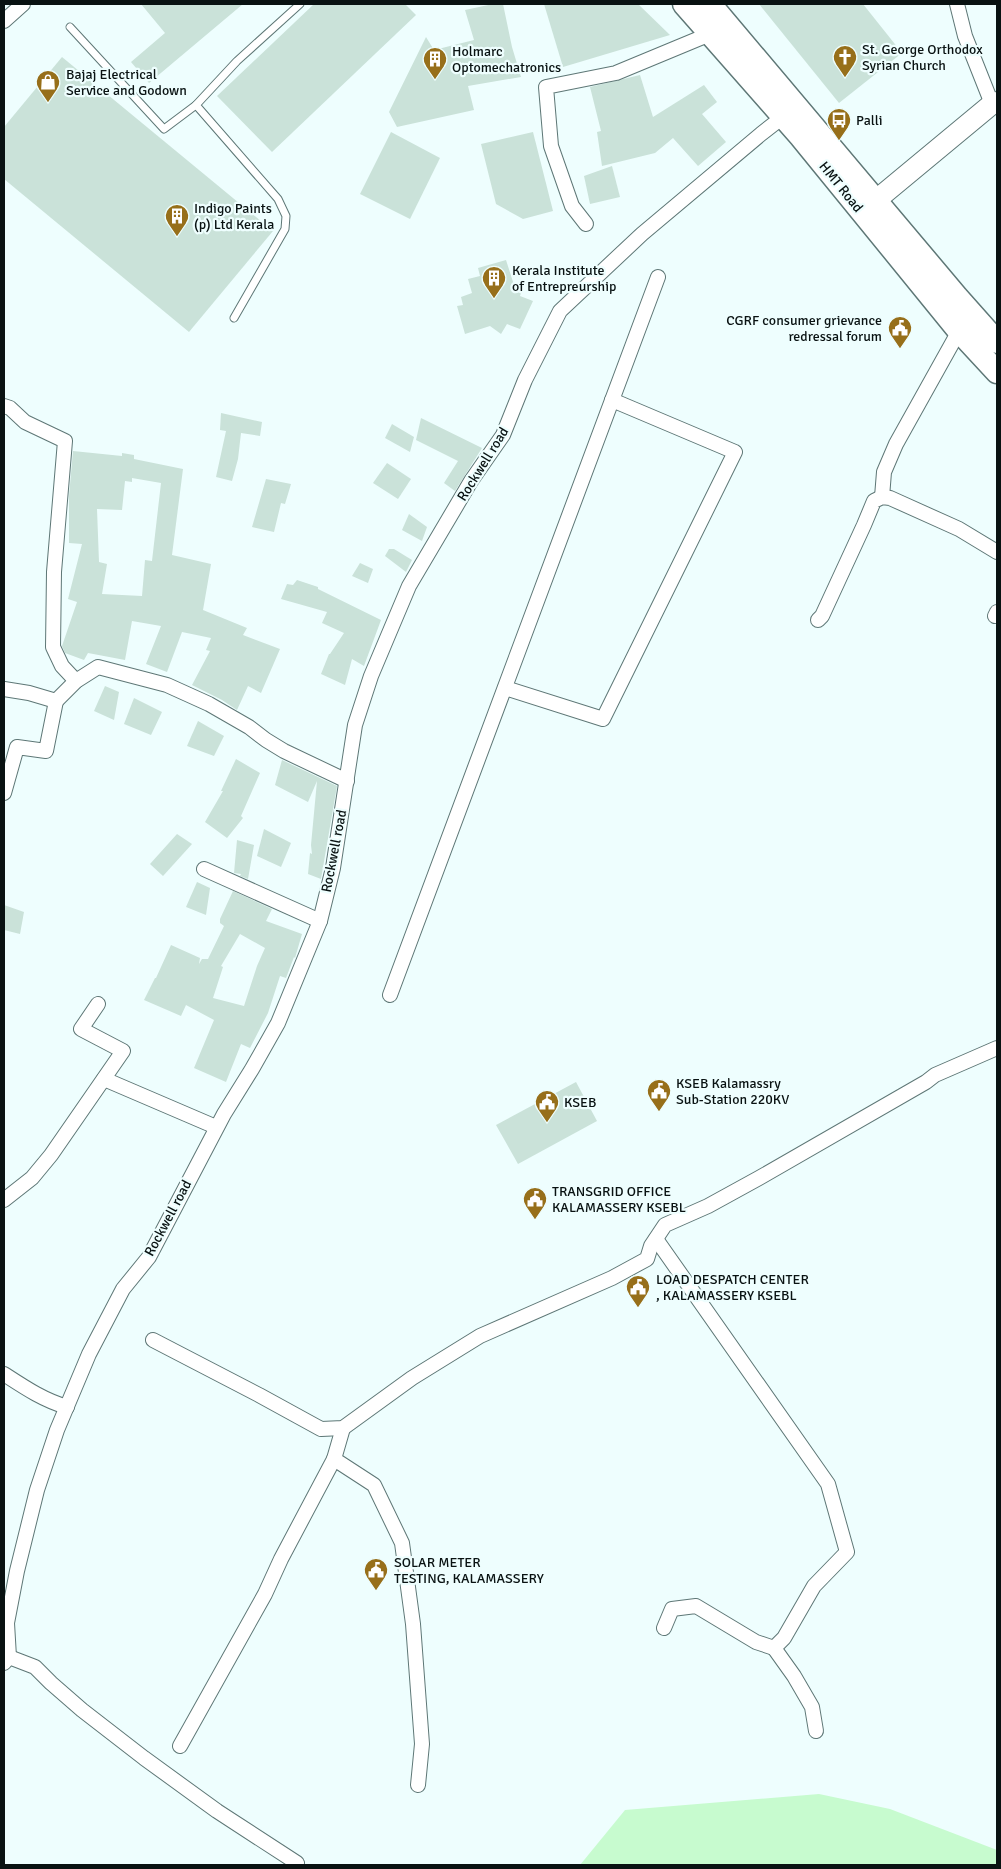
<svg xmlns="http://www.w3.org/2000/svg" width="1001" height="1869" font-family="Signika,sans-serif">
	<style>
		.green { fill: #c7fbcf }
		.building { fill: #cae2d9; fill-rule: evenodd }
		.lines { fill: none; stroke-linecap: round; stroke-linejoin: round }
		.lane-casing { stroke: #5e7776; stroke-width: 9 }
		.street-casing { stroke: #5e7776; stroke-width: 16 }
		.secondary-casing { stroke: #5e7776; stroke-width: 22 }
		.primary-casing { stroke: #5e7776; stroke-width: 25 }
		.lane { stroke: #fff; stroke-width: 7 }
		.street { stroke: #fff; stroke-width: 14 }
		.secondary { stroke: #fff; stroke-width: 20 }
		.primary { stroke: #fff; stroke-width: 22 }
		.labels { text-anchor: middle; dominant-baseline: central; stroke-width: 4.5; stroke-linejoin: round; paint-order: stroke }
		.poi-label { font-size: 14px; fill: #091212; stroke: #eefefe; text-anchor: start }
		.street-label { font-size: 14px; fill: #091212; stroke: #eefefe }
	</style>
	<rect width="100%" height="100%" fill="#eefefe"/>
	<polygon class="green" points="819,1794 890,1809 997,1850 997,1865 580,1865 625,1810"/>
	<g class="building">
		<polygon points="141,4 243,4 149,83 131,62 165,33"/>
		<polygon points="314,4 405,4 416,15 272,152 217,96"/>
		<polygon points="493,4 503,4 512,47 521,77 468,86 474,110 397,127 389,112 426,37 434,50 474,40 465,10"/>
		<polygon points="544,4 638,4 670,35 563,67"/>
		<polygon points="759,4 863,4 902,53 839,103"/>
		<polygon points="62,57 273,231 189,332 4,179 4,127"/>
		<polygon points="640,75 653,117 704,85 717,102 702,114 726,142 698,166 673,138 655,153 602,166 597,132 601,131 590,87"/>
		<polygon points="391,132 440,158 410,219 360,194"/>
		<polygon points="533,132 553,211 523,219 496,204 481,144"/>
		<polygon points="612,166 620,197 590,204 584,176"/>
		<polygon points="506,260 515,288 523,286 520,296 533,301 520,329 507,324 501,334 490,326 465,334 457,306 463,305 461,297 472,293 468,279 480,276 478,268"/>
		<polygon points="221,413 262,422 260,436 241,433 238,459 232,481 216,477 226,431 220,430"/>
		<polygon points="421,418 482,448 455,491 444,483 458,461 416,440"/>
		<polygon points="392,424 414,437 410,452 385,438"/>
		<path d="M 73,451 L 122,456 L 122,453 L 134,455 L 134,459 L 183,469 L 172,555 L 211,564 L 203,610 L 247,628 L 243,635 L 280,649 L 261,693 L 248,686 L 237,710 L 222,700 L 192,685 L 210,651 L 206,650 L 211,638 L 182,632 L 167,672 L 146,664 L 161,626 L 132,621 L 125,660 L 88,653 L 84,660 L 65,653 L 62,646 L 77,602 L 68,599 L 82,544 L 69,543 L 69,496 ZM 132,478 L 161,483 L 152,561 L 145,560 L 142,596 L 102,594 L 107,564 L 99,562 L 97,509 L 122,510 L 125,481 L 132,482 Z"/>
		<polygon points="387,463 411,479 398,499 373,483"/>
		<polygon points="266,479 291,484 285,504 281,503 274,532 252,527"/>
		<polygon points="409,514 427,527 422,541 402,530"/>
		<polygon points="389,549 394,549 412,560 406,572 385,556"/>
		<polygon points="360,563 373,569 368,583 352,576"/>
		<polygon points="297,580 318,587 318,589 381,620 364,666 352,659 345,685 321,674 329,654 330,654 344,633 322,623 327,612 281,599 287,584 293,585"/>
		<polygon points="105,686 119,692 114,720 94,711"/>
		<polygon points="134,698 162,712 151,735 124,724"/>
		<polygon points="198,721 224,736 214,756 187,746"/>
		<polygon points="236,759 260,773 241,816 243,818 227,838 205,822 223,791 221,791"/>
		<polygon points="282,760 337,786 321,879 308,874 310,853 312,854 311,845 317,781 308,802 275,785"/>
		<polygon points="264,829 291,843 281,867 257,856"/>
		<polygon points="177,834 192,844 163,876 150,864"/>
		<polygon points="237,840 254,845 248,879 240,876 241,874 234,873"/>
		<polygon points="197,882 210,888 206,915 186,907"/>
		<path d="M 233,891 L 272,909 L 266,921 L 302,934 L 295,958 L 294,957 L 286,978 L 280,976 L 268,1013 L 250,1048 L 241,1044 L 226,1082 L 194,1068 L 214,1020 L 186,1005 L 181,1016 L 144,1000 L 155,978 L 156,978 L 171,945 L 200,958 L 199,964 L 202,959 L 208,959 L 224,926 L 220,923 L 220,919 ZM 240,934 L 265,948 L 257,966 L 244,1006 L 213,998 L 223,967 L 221,966 Z"/>
		<polygon points="4,905 24,912 20,934 4,930"/>
		<polygon points="576,1082 597,1121 518,1164 496,1125"/>
	</g>
	<g class="lines">
		<g class="lane-casing">
			<g id="lane">
				<polyline points="70,27 164,129 196,105"/>
				<polyline points="234,318 285,229 286,216 278,199 196,105 237,61 300,4"/>
			</g>
		</g>
		<g class="street-casing">
			<g id="street">
				<polyline points="957,4 965,36 992,104"/>
				<polyline points="4,21 23,4"/>
				<polyline points="586,224 572,206 551,146 546,87 616,73 710,34"/>
				<polyline points="4,406 10,408 25,422 65,441 54,572 53,647 62,666 76,681"/>
				<polyline points="882,497 884,472 896,444 959,331"/>
				<polyline points="995,616 997,612"/>
				<polyline points="818,620 822,616 864,525 874,501 882,497 890,498 959,529 997,552"/>
				<polyline points="505,688 603,719 735,452 612,400"/>
				<polyline points="4,689 29,693 56,701 76,681 98,667 167,685 209,704 249,727 266,740 284,751 347,781"/>
				<polyline points="4,793 17,747 46,751 56,701"/>
				<polyline points="204,869 320,921"/>
				<polyline points="390,995 658,277"/>
				<polyline points="104,1079 216,1127"/>
				<polyline points="4,1200 32,1178 51,1155 123,1051 81,1029 98,1004"/>
				<polyline points="656,1239 828,1484 847,1552 814,1586 784,1638 774,1648 756,1642 696,1606 672,1609 664,1628"/>
				<polyline points="153,1340 259,1395 321,1429 343,1428 412,1378 480,1336 612,1278 647,1259 651,1246 665,1225 708,1206 759,1178 926,1082 935,1075 997,1048"/>
				<path d="M 4,1374 C 24,1387 43,1400 67,1407"/>
				<polyline points="343,1428 334,1459 374,1485 402,1543 413,1624 422,1744 418,1785"/>
				<polyline points="774,1648 794,1676 812,1707 816,1731"/>
				<polyline points="9,1657 35,1667 51,1683 82,1710 144,1758 217,1811 297,1863 295,1865"/>
				<polyline points="4,1663 9,1657 7,1623 17,1571 37,1490 57,1430 89,1354 123,1289 149,1257 224,1114 252,1069 278,1023 320,921 333,868 355,725 371,676 409,586 471,481 503,435 525,380 560,311 642,234 761,134 788,113"/>
				<polyline points="180,1746 265,1594 281,1559 334,1459"/>
			</g>
		</g>
		<g class="secondary-casing">
			<polyline id="secondary" points="863,211 992,104 997,102"/>
		</g>
		<g class="primary-casing">
			<g id="primary">
				<polyline points="684,4 801,137 959,331 997,372"/>
				<polyline points="710,4 957,297 997,342"/>
			</g>
		</g>
		<use href="#lane" class="lane"/>
		<use href="#street" class="street"/>
		<use href="#secondary" class="secondary"/>
		<use href="#primary" class="primary"/>
	</g>
	<defs>
		<g id="church-pin" transform="scale(1.25)"><path d="M0 17L-7.5 6A9.5 9.5 0 1 1 7.5 6Z" fill="#976f1a" stroke="#eefefe"/><path d="M-1.2-6h2.4v3.5h3.3v2.4h-3.3V6h-2.4V-.1h-3.3v-2.4h3.3Z" fill="#fff"/></g>
		<g id="building-pin" transform="scale(1.25)"><path d="M0 17L-7.5 6A9.5 9.5 0 1 1 7.5 6Z" fill="#976f1a" stroke="#eefefe"/><path d="M-4-6H4V6H1V3H-1V6H-4ZM-2.5-4.3h1.7v1.8h-1.7ZM.8-4.3h1.7v1.8H.8ZM-2.5-1h1.7V.8h-1.7ZM.8-1h1.7V.8H.8Z" fill="#fff"/></g>
		<g id="shop-pin" transform="scale(1.25)"><path d="M0 17L-7.5 6A9.5 9.5 0 1 1 7.5 6Z" fill="#976f1a" stroke="#eefefe"/><path d="M-5-2.5h2.3a2.7 3.5 0 0 1 5.4 0H5L5.5 6h-11ZM-1.5-2.5h3a1.5 2.3 0 0 0-3 0Z" fill="#fff"/></g>
		<g id="bus-pin" transform="scale(1.25)"><path d="M0 17L-7.5 6A9.5 9.5 0 1 1 7.5 6Z" fill="#976f1a" stroke="#eefefe"/><path d="M-5-6H5V4H4V6H2V4H-2V6H-4V4H-5ZM-3.5-4V0h7V-4ZM-3.5 1.2v1.5H-2V1.2ZM2 1.2v1.5H3.5V1.2Z" fill="#fff"/></g>
		<g id="civic-pin" transform="scale(1.25)"><path d="M0 17L-7.5 6A9.5 9.5 0 1 1 7.5 6Z" fill="#976f1a" stroke="#eefefe"/><path d="M-.6-6.5H3V-4.5H.6V-3L4-1V1h2V6H-6V1h2V-1L-.6-3ZM-1.2 2.5V6h2.4V2.5Z" fill="#fff"/></g>
	</defs>
	<g fill-rule="evenodd">
		<use href="#church-pin" x="845" y="57"/>
		<use href="#building-pin" x="435" y="59"/>
		<use href="#shop-pin" x="48" y="82"/>
		<use href="#bus-pin" x="839" y="120"/>
		<use href="#building-pin" x="177" y="216"/>
		<use href="#building-pin" x="494" y="278"/>
		<use href="#civic-pin" x="900" y="328"/>
		<use href="#civic-pin" x="659" y="1091"/>
		<use href="#civic-pin" x="547" y="1102"/>
		<use href="#civic-pin" x="535" y="1199"/>
		<use href="#civic-pin" x="638" y="1287"/>
		<use href="#civic-pin" x="376" y="1570"/>
	</g>
	<g class="labels">
		<g class="poi-label">
			<text x="862" y="49">St. George Orthodox<tspan x="862" dy="16">Syrian Church</tspan></text>
			<text x="452" y="51">Holmarc<tspan x="452" dy="16">Optomechatronics</tspan></text>
			<text x="66" y="74">Bajaj Electrical<tspan x="66" dy="16">Service and Godown</tspan></text>
			<text x="856" y="120">Palli</text>
			<text x="194" y="208">Indigo Paints<tspan x="194" dy="16">(p) Ltd Kerala</tspan></text>
			<text x="512" y="270">Kerala Institute<tspan x="512" dy="16">of Entrepreurship</tspan></text>
			<text x="882" y="320" text-anchor="end">CGRF consumer grievance<tspan x="882" dy="16">redressal forum</tspan></text>
			<text x="676" y="1083">KSEB Kalamassry<tspan x="676" dy="16">Sub-Station 220KV</tspan></text>
			<text x="564" y="1102">KSEB</text>
			<text x="552" y="1191">TRANSGRID OFFICE<tspan x="552" dy="16">KALAMASSERY KSEBL</tspan></text>
			<text x="656" y="1279">LOAD DESPATCH CENTER<tspan x="656" dy="16">, KALAMASSERY KSEBL</tspan></text>
			<text x="394" y="1562">SOLAR METER<tspan x="394" dy="16">TESTING, KALAMASSERY</tspan></text>
		</g>
		<g class="street-label">
			<text transform="translate(841 187) rotate(51)">HMT Road</text>
			<text transform="translate(483 464) rotate(-58)">Rockwell road</text>
			<text transform="translate(334 851) rotate(-79)">Rockwell road</text>
			<text transform="translate(168 1218) rotate(-62)">Rockwell road</text>
		</g>
	</g>
	<rect width="1001" height="1869" fill="none" stroke="#091212" stroke-width="10"/>
</svg>
